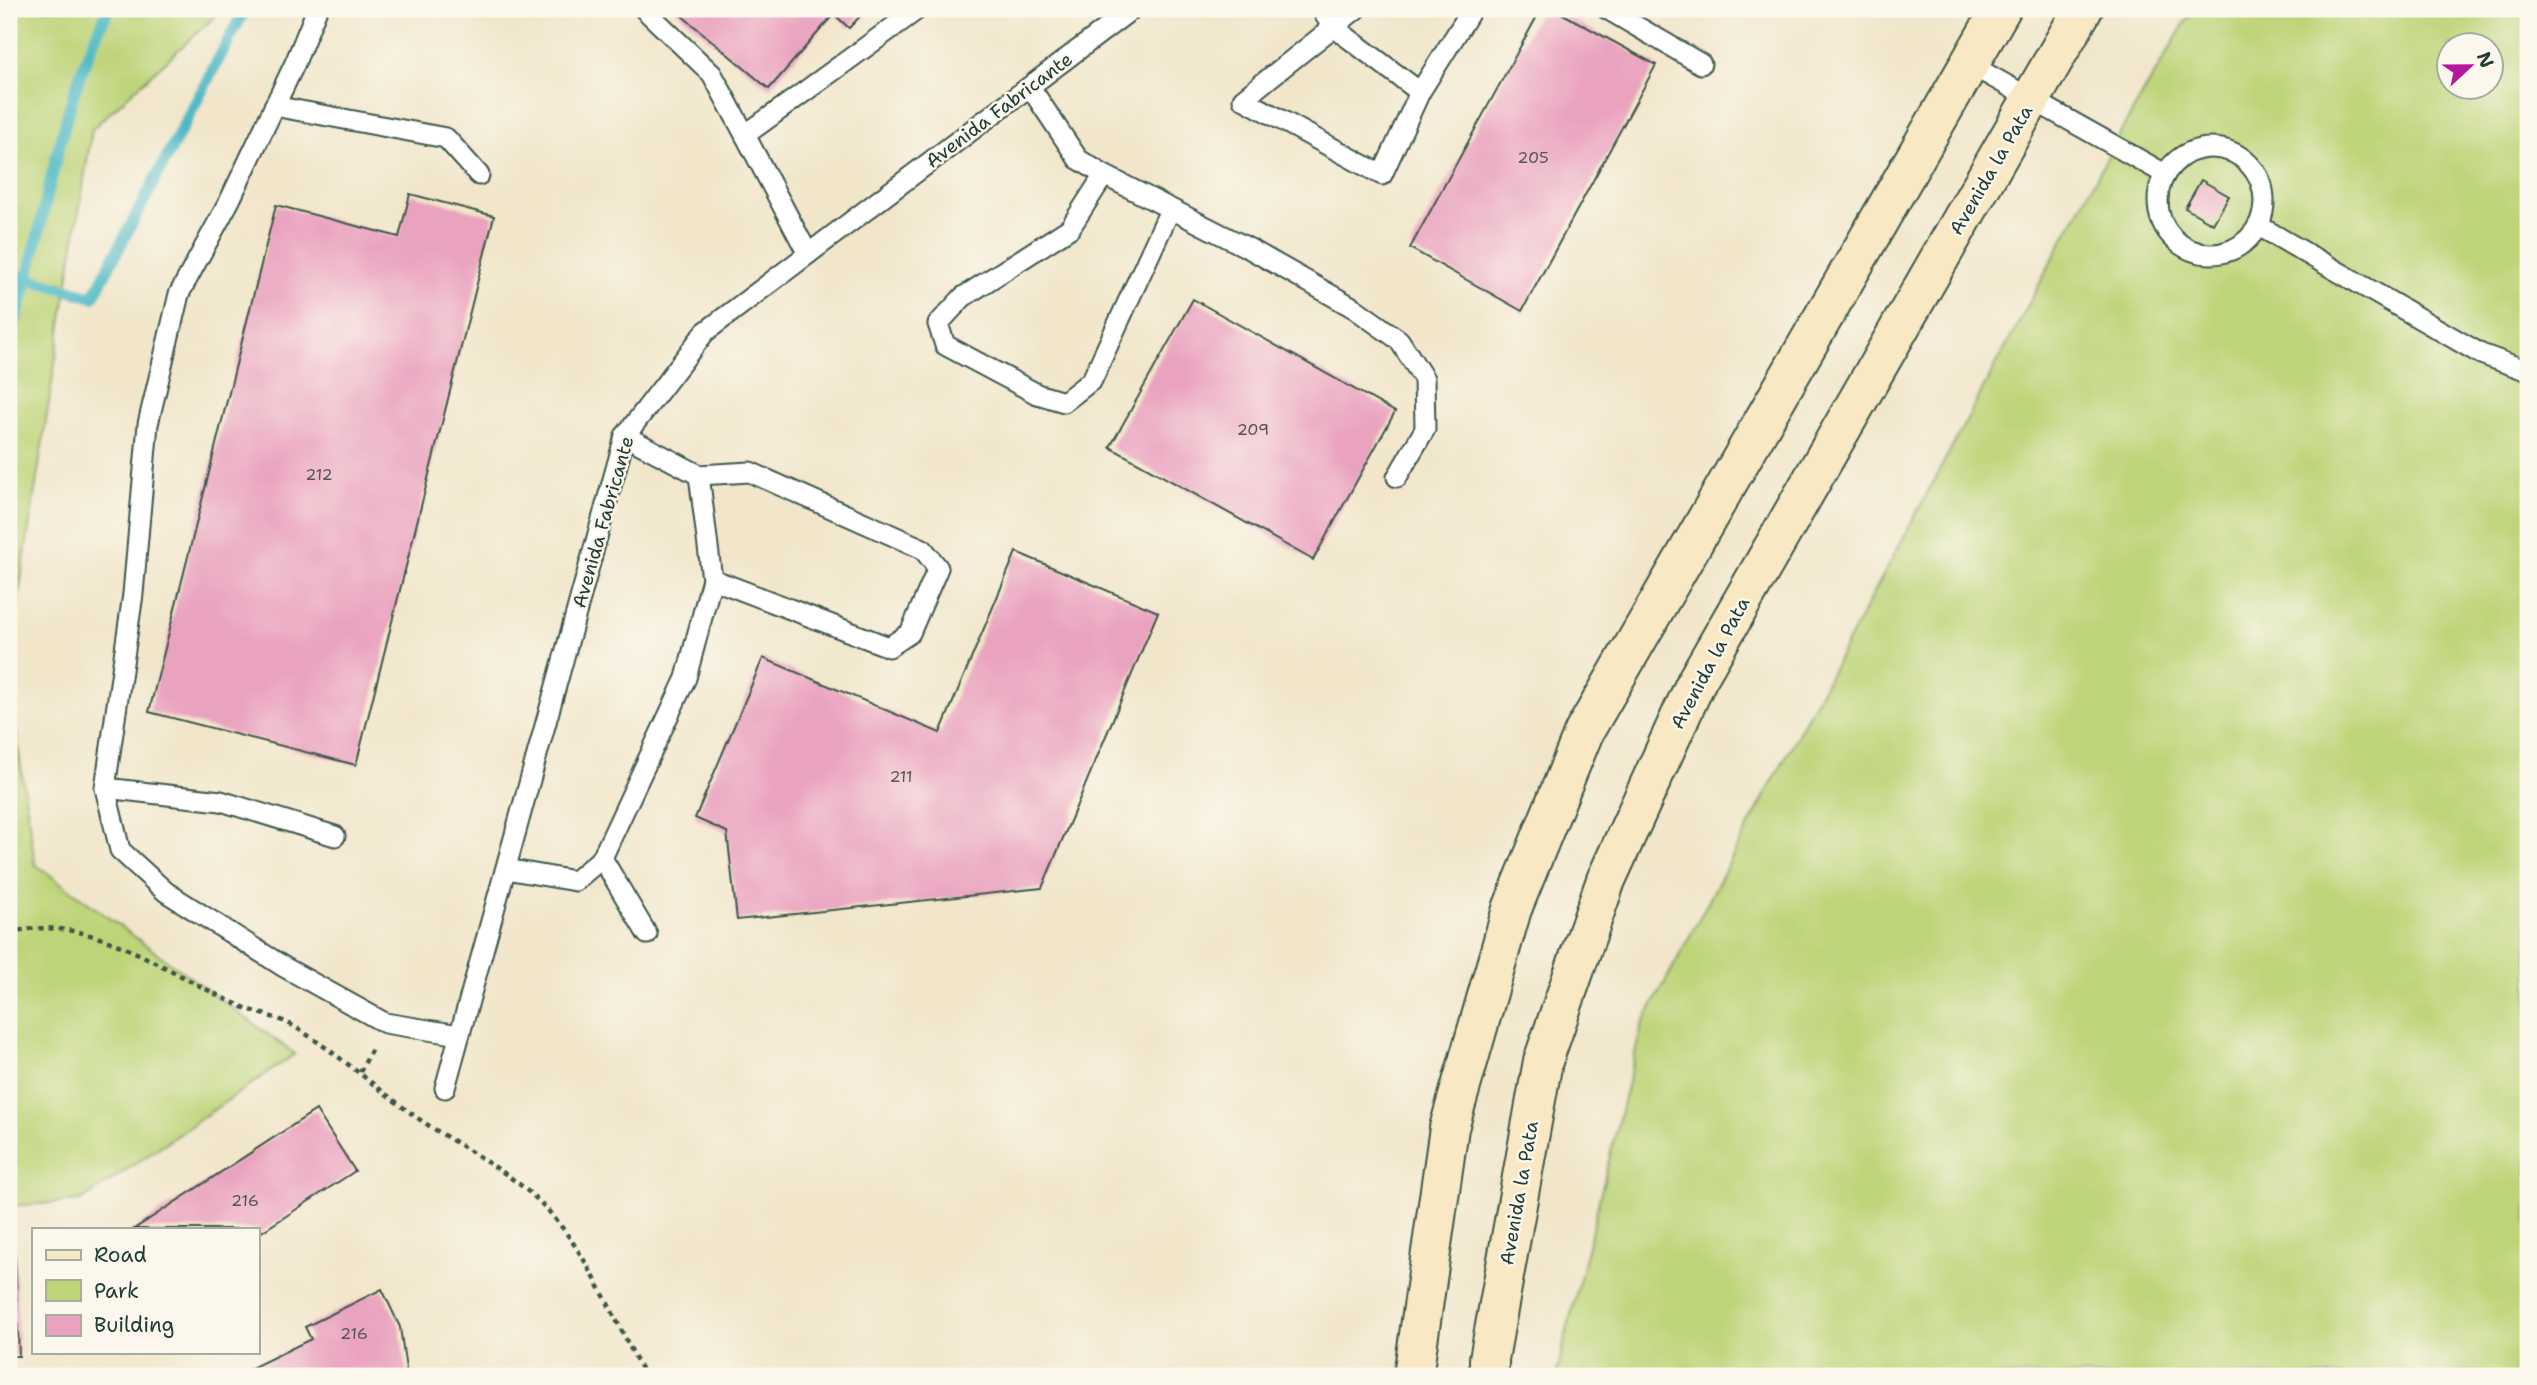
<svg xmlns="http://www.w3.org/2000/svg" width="2537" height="1385" font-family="'Shantell Sans',sans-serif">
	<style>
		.green { fill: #bed478; stroke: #6e8856; stroke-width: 2; fill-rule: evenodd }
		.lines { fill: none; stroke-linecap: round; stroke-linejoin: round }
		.stream { stroke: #4ab7c5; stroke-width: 12 }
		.building { fill: #eaa3bf }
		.lane-casing { stroke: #3e564a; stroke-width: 23 }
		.secondary-casing { stroke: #3e564a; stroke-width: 42 }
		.path { stroke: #3e564a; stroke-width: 4.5; stroke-dasharray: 5 5; stroke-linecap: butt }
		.lane { stroke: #fff; stroke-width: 19 }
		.secondary { stroke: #f8e8c3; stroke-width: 38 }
		.labels { text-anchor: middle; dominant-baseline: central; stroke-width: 5; stroke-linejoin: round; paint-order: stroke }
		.number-label { font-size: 16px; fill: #525657 }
		.street-label { font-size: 19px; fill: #1f3d34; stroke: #fbf7ec }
	</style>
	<rect width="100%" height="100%" fill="#fbf7ec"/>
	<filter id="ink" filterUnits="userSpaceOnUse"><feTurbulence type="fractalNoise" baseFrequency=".0143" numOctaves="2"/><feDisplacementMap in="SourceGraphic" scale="14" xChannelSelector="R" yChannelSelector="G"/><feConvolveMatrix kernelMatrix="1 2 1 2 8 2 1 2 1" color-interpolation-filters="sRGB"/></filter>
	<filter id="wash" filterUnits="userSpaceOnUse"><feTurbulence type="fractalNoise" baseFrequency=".00686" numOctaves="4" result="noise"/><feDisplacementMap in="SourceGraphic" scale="28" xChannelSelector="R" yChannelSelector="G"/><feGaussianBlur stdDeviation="1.57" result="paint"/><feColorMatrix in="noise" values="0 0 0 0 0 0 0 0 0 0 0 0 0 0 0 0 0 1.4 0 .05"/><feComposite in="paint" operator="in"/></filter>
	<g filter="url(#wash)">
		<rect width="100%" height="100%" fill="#f1e6ca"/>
		<g class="green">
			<polygon points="9,9 223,9 92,129 9,656"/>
			<path d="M 2193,9 L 2528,9 L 2528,1376 L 1556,1376 L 1642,1025 L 2123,128 ZM 2450,46 L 2492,46 L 2492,88 L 2450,88 Z"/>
			<polygon points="9,684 35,864 295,1054 81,1201 9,1206"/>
		</g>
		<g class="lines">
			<g class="stream">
				<polyline points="9,273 93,297 245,9"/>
				<path d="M 9,340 C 47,231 54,112 109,9"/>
			</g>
		</g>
		<g id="blocks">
			<g class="building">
				<polygon points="674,9 867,9 849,28 834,14 769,89"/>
				<polygon points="1541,9 1554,9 1656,65 1522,311 1410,248"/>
				<polygon points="2201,180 2229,196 2213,224 2185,208"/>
				<polygon points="410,194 494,216 356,765 149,712 276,205 399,237"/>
				<polygon points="1193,299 1395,412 1313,560 1110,447"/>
				<polygon points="1016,552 1158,612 1042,888 737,920 727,832 695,818 763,658 940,733"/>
				<polygon points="316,1110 355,1171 257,1235 257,1229 134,1229"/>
				<polygon points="9,1255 15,1255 19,1356 9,1356"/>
				<polygon points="382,1289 400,1327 407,1376 235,1376 311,1339 305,1327"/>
			</g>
		</g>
	</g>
	<g filter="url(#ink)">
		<use href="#blocks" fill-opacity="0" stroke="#3e564a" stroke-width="2"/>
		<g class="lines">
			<g class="lane-casing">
				<g id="lane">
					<polyline points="317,9 295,63 230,200 179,294 148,424 133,594 105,788 120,850 166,892 284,967 385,1023 459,1035"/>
					<polyline points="644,9 712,74 745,135"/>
					<polyline points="1321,9 1332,26 1420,92 1472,9"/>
					<polyline points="1356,9 1243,99 1382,175 1420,92"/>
					<polyline points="1607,9 1701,64"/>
					<polyline points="1971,65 2165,174"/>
					<polyline points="1030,87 1078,159 1104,175 1250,249 1354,308 1399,340 1424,379 1425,429 1397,477"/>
					<polyline points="274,106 446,138 479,175"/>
					<circle cx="2211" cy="201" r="53"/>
					<polyline points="1104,175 1070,228 963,297 938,324 945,345 1037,394 1064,402 1092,380 1170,210"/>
					<polyline points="2259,226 2481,354 2528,371"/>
					<polyline points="808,254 745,135 918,9"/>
					<polyline points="699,475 712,579"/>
					<polyline points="105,788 221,801 335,836"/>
					<polyline points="602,858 647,934"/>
					<polyline points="506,869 575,881 602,858 686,678 712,579 889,647 910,633 938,568 923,549 750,472 699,475 625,436"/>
					<polyline points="445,1088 625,436 705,332 1132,9"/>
				</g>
			</g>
			<g class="secondary-casing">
				<g id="secondary">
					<polyline points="1413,1376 1449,1128 1512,909 1584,732 2001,9"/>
					<polyline points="1489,1376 1489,1359 1543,1061 1606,880 1697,680 2083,9"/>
				</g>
			</g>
			<g class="path">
				<path d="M 9,933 C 91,910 168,975 241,1006 C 258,1014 279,1017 295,1027 C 339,1054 377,1089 419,1119 C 464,1150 516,1173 552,1215 C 592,1262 616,1323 645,1376"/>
				<polyline points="360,1072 373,1047"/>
			</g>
			<use href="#lane" class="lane"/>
			<use href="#secondary" class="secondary"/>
		</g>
	</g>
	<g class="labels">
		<g class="number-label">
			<text x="1533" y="157">205</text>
			<text x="1253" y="429">209</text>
			<text x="319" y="474">212</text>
			<text x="901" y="776">211</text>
			<text x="245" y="1200">216</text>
			<text x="354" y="1333">216</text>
		</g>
		<g class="street-label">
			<text transform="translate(999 110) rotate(-37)">Avenida Fabricante</text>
			<text transform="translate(1991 170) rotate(-60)">Avenida la Pata</text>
			<text transform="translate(603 522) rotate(-74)">Avenida Fabricante</text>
			<text transform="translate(1710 663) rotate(-62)">Avenida la Pata</text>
			<text transform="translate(1519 1193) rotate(-80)">Avenida la Pata</text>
		</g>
	</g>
	<rect width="2537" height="1385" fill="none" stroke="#fbf7ec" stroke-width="35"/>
	<rect x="32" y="1228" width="228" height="126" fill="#fbf7ec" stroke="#a3ada2" stroke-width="2"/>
	<rect x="46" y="1250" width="35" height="10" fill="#f8e8c3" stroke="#a3ada2" stroke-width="2"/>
	<text x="94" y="1262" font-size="21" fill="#1f3d34">Road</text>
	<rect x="46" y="1280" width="35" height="21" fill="#bed478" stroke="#a3ada2" stroke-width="2"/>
	<text x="94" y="1298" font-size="21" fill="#1f3d34">Park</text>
	<rect x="46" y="1315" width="35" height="21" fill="#eaa3bf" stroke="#a3ada2" stroke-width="2"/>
	<text x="94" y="1332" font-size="21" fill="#1f3d34">Building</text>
	<g transform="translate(2470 66) rotate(68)"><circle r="33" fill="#fbf7ec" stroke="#a3ada2" stroke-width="2"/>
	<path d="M0-5L12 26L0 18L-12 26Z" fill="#b5179e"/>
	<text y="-10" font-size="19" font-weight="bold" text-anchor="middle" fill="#1f3d34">N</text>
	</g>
</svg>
